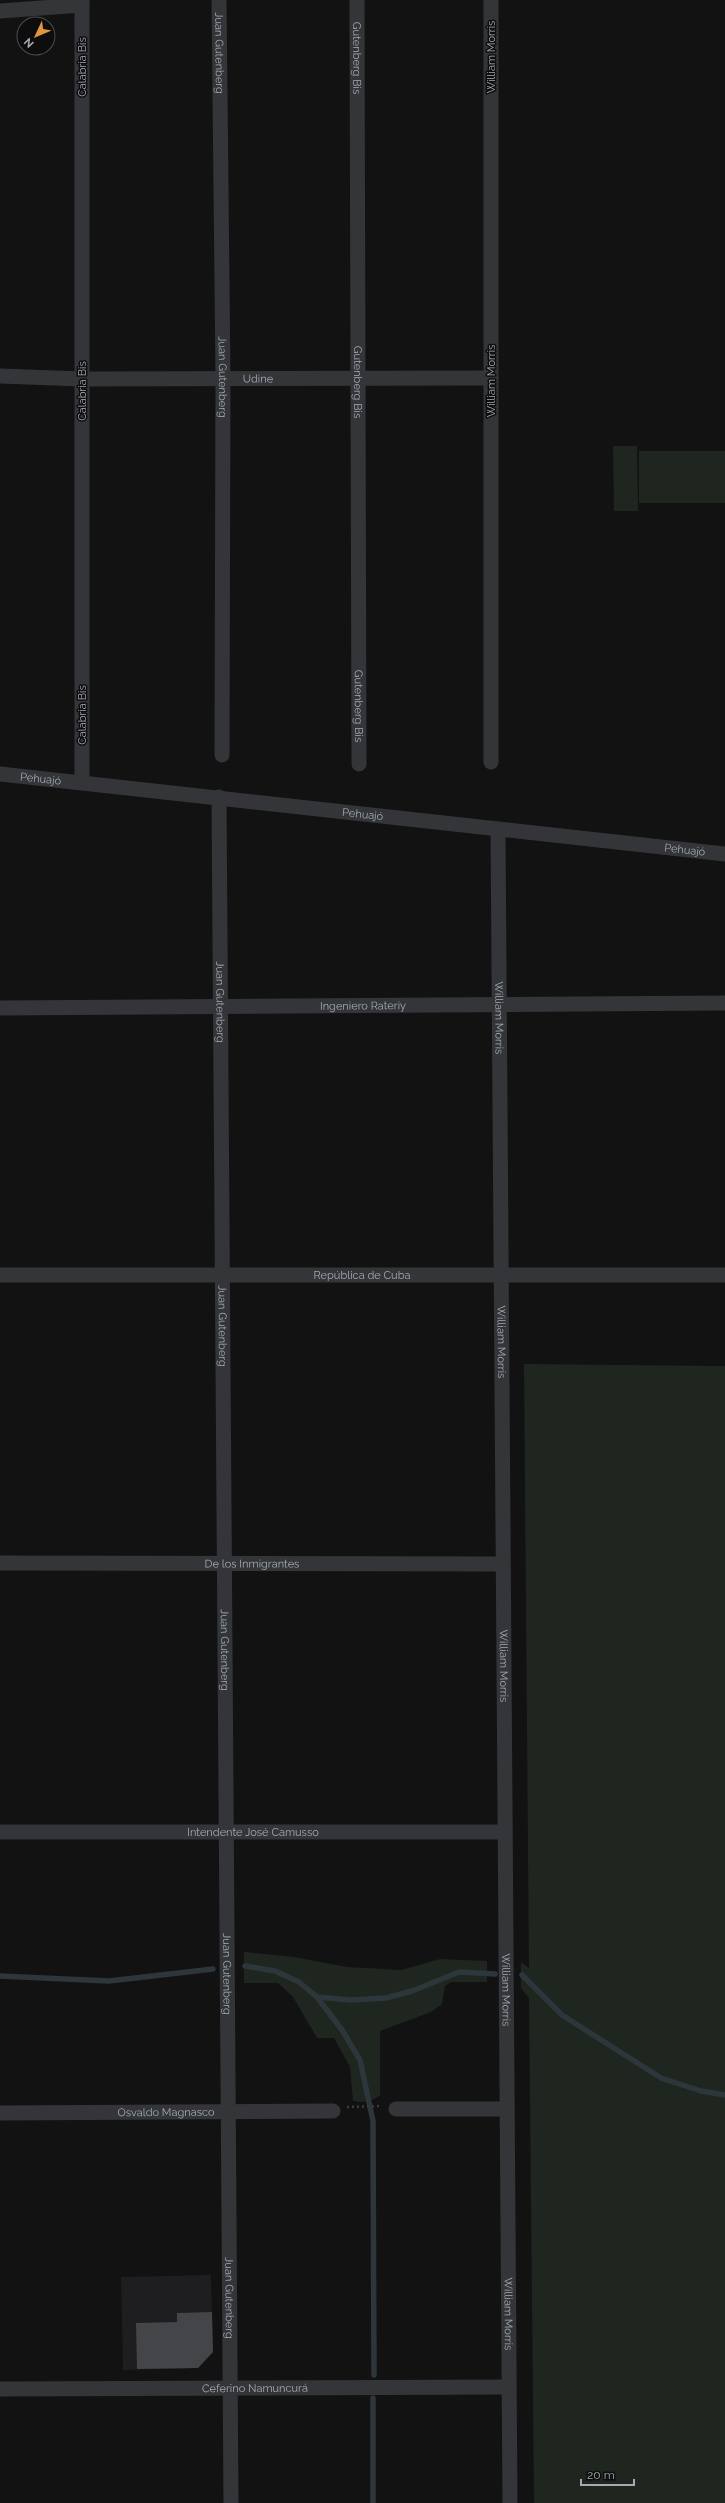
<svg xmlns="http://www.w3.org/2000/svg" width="725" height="2503" font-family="Raleway,sans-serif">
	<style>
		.built { fill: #1e1e20 }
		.green { fill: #1f261f }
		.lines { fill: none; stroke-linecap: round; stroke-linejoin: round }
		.stream { stroke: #2d363b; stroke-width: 5.5 }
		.building { fill: #444548 }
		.path { stroke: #3a3c3f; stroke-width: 2.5; stroke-dasharray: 2 3; stroke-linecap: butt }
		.street { stroke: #333538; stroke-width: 15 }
		.labels { text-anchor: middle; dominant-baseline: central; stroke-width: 3; stroke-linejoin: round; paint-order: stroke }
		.street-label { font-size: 11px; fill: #a5abb2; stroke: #0d0d0e }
	</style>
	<rect width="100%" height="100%" fill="#121213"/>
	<polygon class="built" points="211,2275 213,2352 198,2368 123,2370 121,2277"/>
	<g class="green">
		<polygon points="613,446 637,446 638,511 614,511"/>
		<rect x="639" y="451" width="86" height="52"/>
		<polygon points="524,1364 725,1366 725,2503 534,2503 529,1998 521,1988 521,1962 529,1968"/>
		<path d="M 244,1952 L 294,1957 L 347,1967 L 401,1970 L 440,1959 L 487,1961 L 487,1982 L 451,1982 L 445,1986 L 442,2004 L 431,2012 L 380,2031 L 380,2095 C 371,2102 364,2103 353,2101 L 350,2067 L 334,2038 L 317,2038 L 293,1997 L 278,1983 L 244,1983 Z"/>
	</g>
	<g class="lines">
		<g class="stream">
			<polyline points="245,1966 275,1971 299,1982 317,1997 351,2000 386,1998 412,1991 459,1972 495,1974"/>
			<polyline points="522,1975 562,2015 661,2078 701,2091 725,2095"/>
			<polyline points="0,1976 109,1981 213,1969"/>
			<polyline points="317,1997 342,2030 360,2060 373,2121 374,2375"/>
			<polyline points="373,2398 373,2503"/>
		</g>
	</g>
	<polygon class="building" points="212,2312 213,2352 198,2368 137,2369 136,2323 177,2322 177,2313"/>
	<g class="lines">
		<polyline class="path" points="347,2107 380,2106"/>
		<g class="street">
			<polyline points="82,0 82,782"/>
			<path id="s1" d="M 219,0 L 223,378 L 222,755"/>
			<path id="s2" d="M 357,0 L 359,764"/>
			<polyline points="491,0 491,762"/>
			<polyline points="0,11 82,5"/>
			<path id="s3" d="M 0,376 L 82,379 L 491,378"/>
			<path id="s4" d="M 0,774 L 725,854"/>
			<path id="s5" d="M 219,797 L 231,2503"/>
			<path id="s6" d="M 498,829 L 510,2503"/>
			<path id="s7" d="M 0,1008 L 725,1003"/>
			<path id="s8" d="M 0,1275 L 725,1275"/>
			<path id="s9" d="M 0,1563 L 503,1564"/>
			<path id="s10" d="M 0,1832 L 505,1832"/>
			<polyline points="396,2109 507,2109"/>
			<path id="s11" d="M 0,2113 L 333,2111"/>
			<path id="s12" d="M 0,2389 L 509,2387"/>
		</g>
	</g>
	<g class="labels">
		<g class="street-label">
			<text stroke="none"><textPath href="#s1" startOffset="53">Juan Gutenberg</textPath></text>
			<text transform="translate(491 57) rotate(-90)">William Morris</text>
			<text stroke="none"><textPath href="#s2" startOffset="58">Gutenberg Bis</textPath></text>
			<text transform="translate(82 67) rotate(-90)">Calabria Bis</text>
			<text stroke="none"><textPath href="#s1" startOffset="377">Juan Gutenberg</textPath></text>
			<text stroke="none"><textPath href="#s3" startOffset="258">Udine</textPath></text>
			<text transform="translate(491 381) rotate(-90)">William Morris</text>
			<text stroke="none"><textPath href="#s2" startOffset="382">Gutenberg Bis</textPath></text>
			<text transform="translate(82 391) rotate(-90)">Calabria Bis</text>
			<text stroke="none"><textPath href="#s2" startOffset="706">Gutenberg Bis</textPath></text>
			<text transform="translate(82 715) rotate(-90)">Calabria Bis</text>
			<text stroke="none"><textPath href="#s4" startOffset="41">Pehuajó</textPath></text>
			<text stroke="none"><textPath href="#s4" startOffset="365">Pehuajó</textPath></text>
			<text stroke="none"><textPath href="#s4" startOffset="689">Pehuajó</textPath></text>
			<text stroke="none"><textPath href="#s5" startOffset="205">Juan Gutenberg</textPath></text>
			<text stroke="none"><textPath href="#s7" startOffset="363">Ingeniero Rateriy</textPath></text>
			<text stroke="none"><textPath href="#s6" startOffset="189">William Morris</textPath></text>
			<text stroke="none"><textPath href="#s8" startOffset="362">República de Cuba</textPath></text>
			<text stroke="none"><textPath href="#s5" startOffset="529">Juan Gutenberg</textPath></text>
			<text stroke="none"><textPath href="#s6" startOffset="513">William Morris</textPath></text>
			<text stroke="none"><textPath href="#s9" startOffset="252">De los Inmigrantes</textPath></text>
			<text stroke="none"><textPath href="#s5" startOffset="853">Juan Gutenberg</textPath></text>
			<text stroke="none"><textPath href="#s6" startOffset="837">William Morris</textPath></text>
			<text stroke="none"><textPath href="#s10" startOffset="253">Intendente José Camusso</textPath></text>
			<text stroke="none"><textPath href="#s5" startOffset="1177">Juan Gutenberg</textPath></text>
			<text stroke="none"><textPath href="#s6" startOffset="1161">William Morris</textPath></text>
			<text stroke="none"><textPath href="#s11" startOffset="166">Osvaldo Magnasco</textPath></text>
			<text stroke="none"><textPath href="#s5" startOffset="1501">Juan Gutenberg</textPath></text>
			<text stroke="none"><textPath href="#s6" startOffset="1485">William Morris</textPath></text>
			<text stroke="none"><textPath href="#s12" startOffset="255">Ceferino Namuncurá</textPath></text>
		</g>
	</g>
	<g transform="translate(36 36) rotate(226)"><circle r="19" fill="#0d0d0e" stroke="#4a4c50"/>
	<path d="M0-3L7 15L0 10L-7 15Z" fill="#de953f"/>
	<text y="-6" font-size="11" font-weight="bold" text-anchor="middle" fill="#a5abb2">N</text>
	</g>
	<path d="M581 2479v6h53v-6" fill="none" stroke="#a5abb2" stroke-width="2"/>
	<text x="587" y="2479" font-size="12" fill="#a5abb2" stroke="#0d0d0e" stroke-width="3" paint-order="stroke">20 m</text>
</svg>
